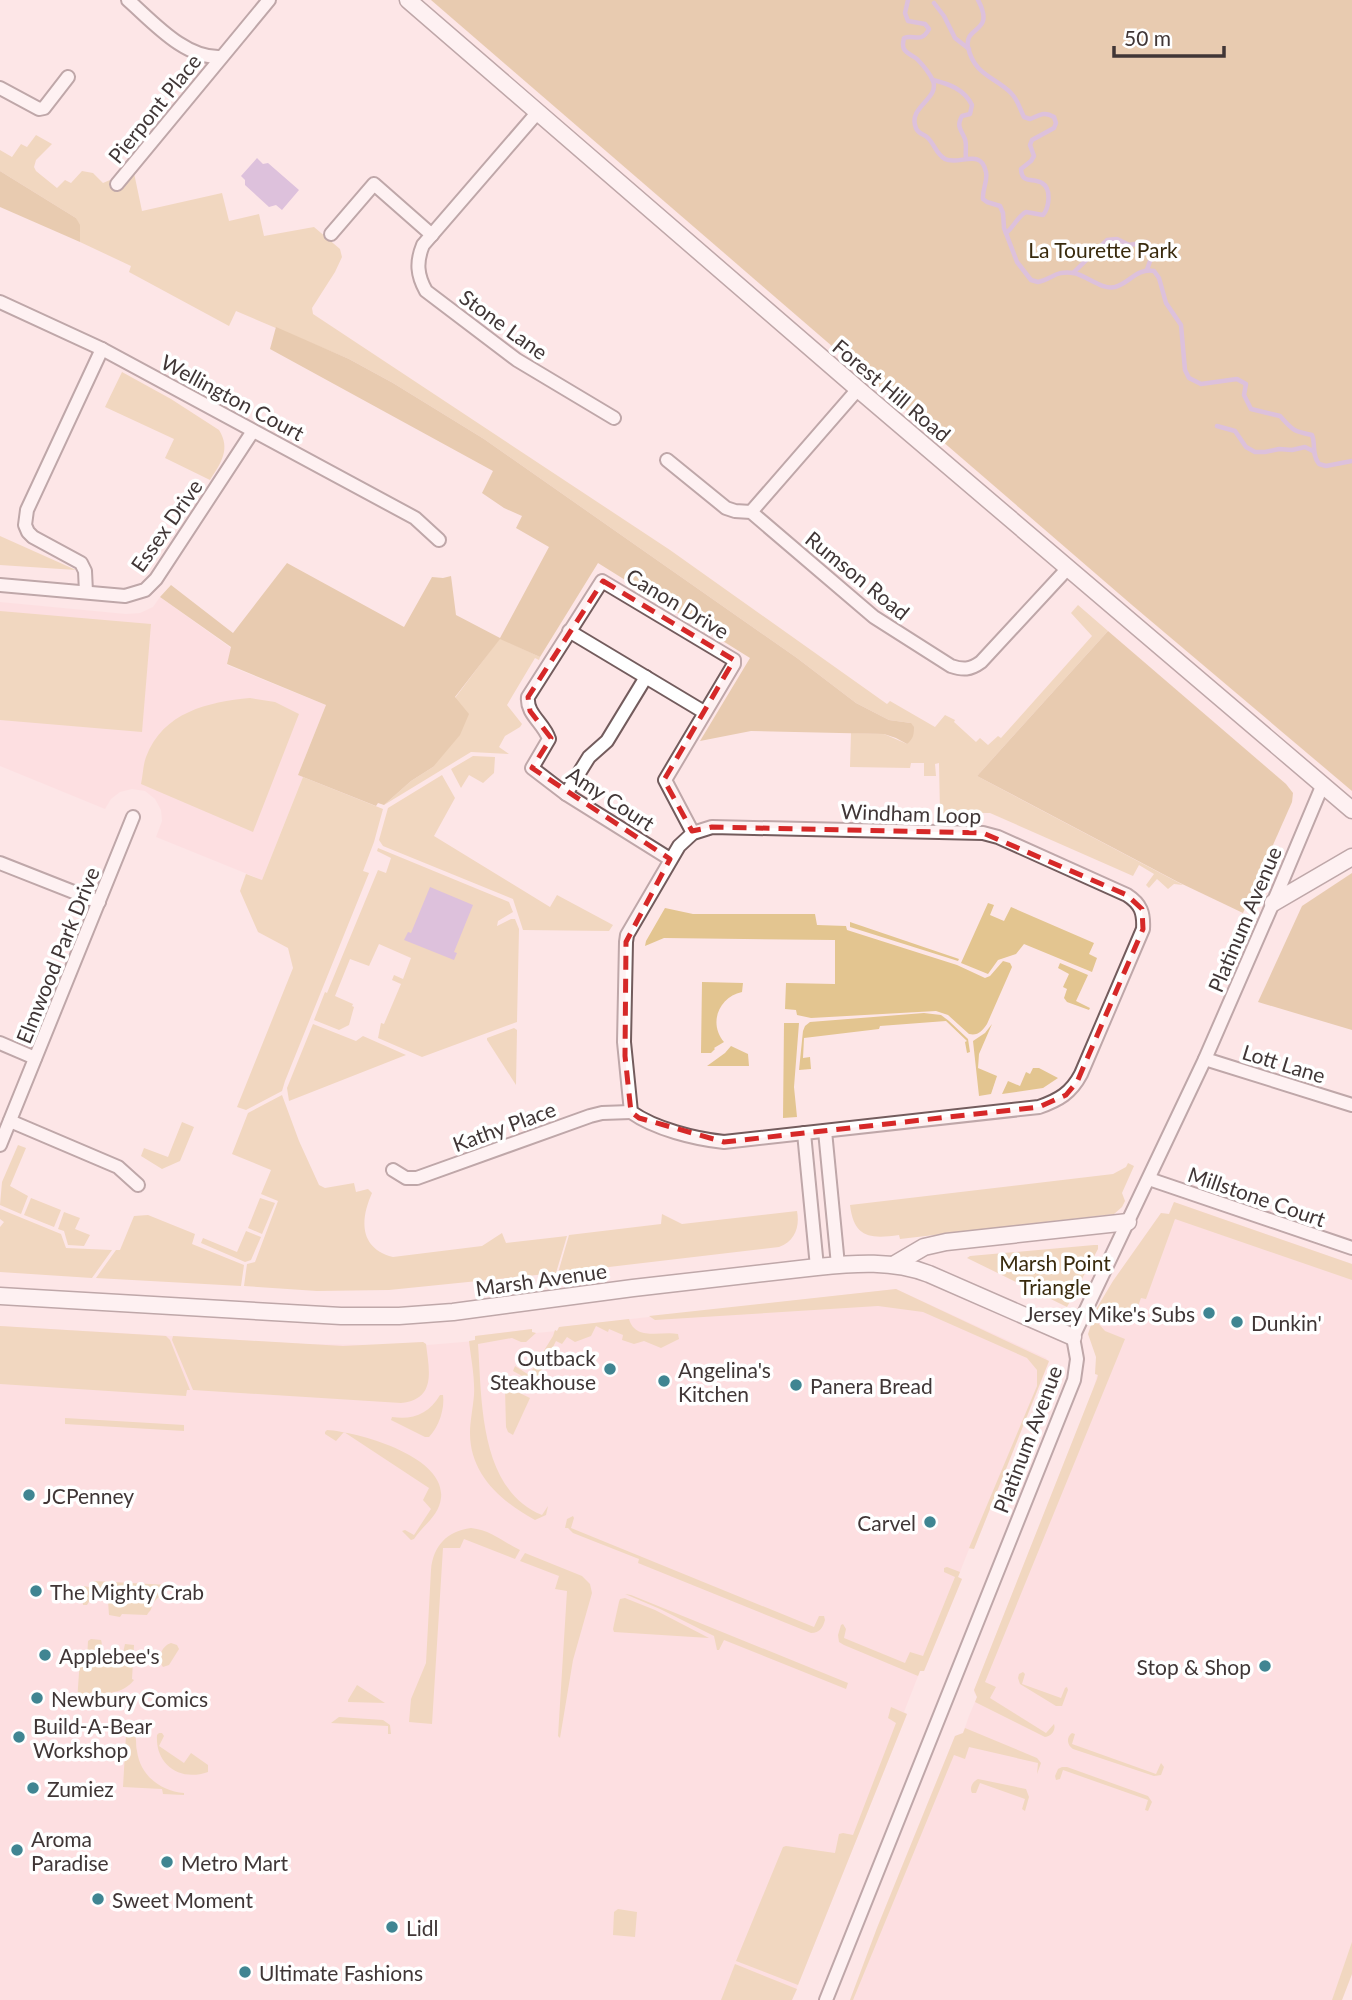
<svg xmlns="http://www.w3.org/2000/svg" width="1352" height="2000" font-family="Lato,sans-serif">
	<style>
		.built { fill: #fcd8d9 }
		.green { fill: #e3c590 }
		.forest { fill: #ceab6d }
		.water { fill: #b694cf }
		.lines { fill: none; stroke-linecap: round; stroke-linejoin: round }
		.stream { stroke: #b694cf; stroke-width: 4.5 }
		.street-casing { stroke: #735c5d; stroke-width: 16 }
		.secondary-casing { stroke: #735c5d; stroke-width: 19 }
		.street { stroke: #fff; stroke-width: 12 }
		.secondary { stroke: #fff; stroke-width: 16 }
		.marked { fill: none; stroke: #d62828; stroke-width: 5; stroke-dasharray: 14 9; stroke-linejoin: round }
		.poi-dot { fill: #408592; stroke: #fff; stroke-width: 2.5 }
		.labels { text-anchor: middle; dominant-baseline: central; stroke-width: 7; stroke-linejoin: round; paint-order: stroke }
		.street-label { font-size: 21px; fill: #403636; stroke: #fff }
		.park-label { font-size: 21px; fill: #392a0d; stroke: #fff }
		.poi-label { font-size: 21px; fill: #403636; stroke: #fff; text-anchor: start }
	</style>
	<rect width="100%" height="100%" fill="#fde6e7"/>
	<g class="built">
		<polygon points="160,597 231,648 227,665 326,705 298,775 303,777 262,880 156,837 162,821 161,810 155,799 145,791 132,789 120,792 111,799 105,809 0,766 0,602 126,614 140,613 153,607"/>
		<polygon points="1174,1202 1352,1264 1352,1974 1342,2000 850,2000 877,1928 955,1736 963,1733 969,1716 977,1697 974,1692 975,1688 1093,1390 1100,1364 1090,1328 1095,1311 1113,1281 1161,1213 1169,1214"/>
		<polygon points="896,1289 1046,1358 1049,1362 974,1549 969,1549 958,1577 962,1579 924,1671 920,1671 904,1712 907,1714 792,2000 0,2000 0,1326 306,1344 380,1345 423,1342 427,1345 475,1341 475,1336 532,1329 532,1332 536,1333 557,1331 560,1327"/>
	</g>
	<g class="green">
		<polygon points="36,135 52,144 36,160 34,167 36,171 57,188 65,180 71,183 82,171 93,173 103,183 110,180 119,190 134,173 142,211 222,193 229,221 259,214 264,236 314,227 340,249 342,257 335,272 312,308 313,314 670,550 887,704 890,701 935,727 945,715 955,720 954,722 976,742 980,738 988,745 998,736 1001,738 1092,636 1071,613 1078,605 1108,631 977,776 1183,885 1174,884 1168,889 1157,879 1149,888 1146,885 1154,874 1139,865 1133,876 990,813 940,813 939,763 935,764 936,776 924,776 924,763 911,763 910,768 850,767 851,733 884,734 907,744 911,723 889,720 856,703 797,658 484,439 393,383 349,359 236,311 229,326 129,272 131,266 80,242 80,233 76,218 0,171 0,150 12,157 21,144 27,147"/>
		<path d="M 122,372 L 171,399 L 219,430 C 231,449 221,463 210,480 L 165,458 L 174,439 L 105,407 Z"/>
		<polygon points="0,536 76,570 0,565"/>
		<polygon points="0,611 151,624 142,732 0,720"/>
		<polygon points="500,638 540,657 539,660 535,658 507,705 522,724 520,727 505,736 499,747 509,754 471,752 384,805 411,781 433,767 455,698"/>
		<path d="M 250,698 L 275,702 L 299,714 L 253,832 L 141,784 C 143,775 143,765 146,757 C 163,712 208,702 250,698 Z"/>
		<polygon points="473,756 495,757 494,773 483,783 469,775 461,788 451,769"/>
		<polygon points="442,775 455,798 434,836 550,907 557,895 613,925 609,931 523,930 513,899 383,846 379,840 388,808"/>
		<polygon points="303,777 383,809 374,842 363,871 369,873 285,1081 282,1091 246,1110 237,1107 293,968 288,948 258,932 240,891 246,874 262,880"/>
		<polygon points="378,848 509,902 513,912 498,921 497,926 511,919 515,919 519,929 517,1022 422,1057 378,1038 381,1023 384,1024 401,984 392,980 394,975 403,979 411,958 379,944 369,966 350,959 335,996 353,1004 352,1006 354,1007 349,1025 339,1030 314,1020 325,992 327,993 378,870 386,873 391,858 377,851"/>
		<polygon points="988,903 994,905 990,915 1004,921 1011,907 1094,943 1089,954 1097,958 1092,972 1024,944 1016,954 998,960 988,974 961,963"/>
		<path d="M 665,908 L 693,914 L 815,914 L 817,925 L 846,926 L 847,930 L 957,965 L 985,978 L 990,976 L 1003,961 L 1010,963 L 1012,967 L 987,1024 C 982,1031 978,1036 969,1034 L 948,1015 L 936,1011 L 811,1018 L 797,1015 L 796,1010 L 785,1009 L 786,983 L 835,984 L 835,940 L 664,938 L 645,946 L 646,941 Z"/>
		<polygon points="850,922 959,959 958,961 850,927"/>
		<polygon points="1060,963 1088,975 1076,1001 1090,1008 1089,1010 1067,1002 1064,998 1067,989 1063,987 1069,974 1058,968"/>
		<path d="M 702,982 L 743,983 L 742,992 C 719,997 708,1023 724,1042 L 714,1048 L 715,1049 L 711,1053 L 701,1053 Z"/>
		<polygon points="924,1013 941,1015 949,1021 968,1039 970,1052 967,1053 965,1042 967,1041 946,1021 880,1026 879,1029 804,1038 803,1058 810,1057 811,1069 799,1070 803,1031 805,1026 810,1022"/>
		<polygon points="784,1023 799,1023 794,1087 797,1117 783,1118"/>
		<polygon points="313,1024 356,1041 363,1036 406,1055 289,1101 287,1088"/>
		<polygon points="992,1024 979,1054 978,1068 997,1076 991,1094 979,1096 973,1041 985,1033"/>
		<polygon points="514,1028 517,1030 516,1085 487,1040 487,1038"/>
		<polygon points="731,1046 748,1054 749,1066 707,1066 725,1053"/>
		<polygon points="1033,1068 1039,1068 1058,1078 1043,1088 1002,1094 1008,1081 1020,1086 1026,1072 1030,1074"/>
		<path d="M 282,1095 L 299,1141 L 319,1185 L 325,1188 L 354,1183 L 356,1192 L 368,1189 L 372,1193 C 360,1220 359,1248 393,1257 L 482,1246 L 502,1233 L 506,1243 L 567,1236 L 556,1273 L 389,1290 L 317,1291 L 244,1286 L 247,1264 L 255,1262 L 278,1201 L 261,1194 L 271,1170 L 232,1154 L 248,1113 Z"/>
		<polygon points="182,1122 194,1127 180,1161 162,1169 141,1156 144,1148 168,1157"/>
		<polygon points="18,1145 26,1148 10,1186 28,1196 21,1214 0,1205 2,1182"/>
		<path d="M 1128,1163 L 1134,1166 L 1122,1193 L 1125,1201 L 1122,1207 L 1114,1214 L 900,1239 L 899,1235 C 870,1239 854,1238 850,1205 L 1113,1174 L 1126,1167 Z"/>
		<polygon points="31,1198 61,1210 54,1227 24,1215"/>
		<polygon points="260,1198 275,1203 262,1234 248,1228"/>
		<polygon points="1174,1202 1352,1264 1352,1280 1175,1219 1146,1299 1141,1298 1133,1320 1120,1321 1095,1311 1113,1281 1161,1213 1169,1214"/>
		<polygon points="0,1209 61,1234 66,1248 112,1250 92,1278 0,1272 0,1227 4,1222 0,1219"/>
		<path d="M 797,1211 C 800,1227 795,1241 779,1247 L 558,1273 L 569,1235 L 661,1224 L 662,1214 L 682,1224 Z"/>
		<polygon points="64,1212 80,1218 75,1229 90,1235 84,1246 68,1245 64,1231 58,1229"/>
		<polygon points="148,1215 195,1234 192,1244 244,1265 241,1286 96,1278 116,1250 120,1250 134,1216"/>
		<polygon points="246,1231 261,1237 251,1260 245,1262 201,1243 203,1238 237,1252"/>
		<polygon points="1094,1245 1098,1245 1098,1249 1067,1307 967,1258 970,1256"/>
		<polygon points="896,1289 1049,1361 974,1549 969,1548 1037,1386 1037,1370 1027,1358 923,1312 878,1306 655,1320 649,1316"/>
		<path d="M 629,1319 C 635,1341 661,1331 678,1334 L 679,1339 L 661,1348 L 644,1341 L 634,1344 L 622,1340 L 623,1335 L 609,1329 L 608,1332 L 596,1326 L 591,1336 L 575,1342 L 567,1337 L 562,1344 L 556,1341 L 535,1383 L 513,1371 L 515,1366 L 529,1375 L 553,1336 L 555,1330 L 557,1331 L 559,1327 Z"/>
		<path d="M 1094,1323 L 1098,1323 L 1105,1331 L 1125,1339 L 985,1682 L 996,1687 L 990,1698 L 1046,1733 L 1054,1724 C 1056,1730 1052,1736 1045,1737 L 975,1702 L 977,1697 L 974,1690 L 1097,1379 L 1098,1375 L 1095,1374 L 1096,1357 L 1088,1334 L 1091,1325 Z"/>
		<polygon points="0,1326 166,1336 170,1340 190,1390 187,1390 186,1396 0,1384"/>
		<path d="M 532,1329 L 532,1332 L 536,1333 L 526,1342 L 521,1342 L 512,1338 L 478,1344 C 482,1401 479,1489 542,1515 L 548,1506 L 546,1515 L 535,1520 C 502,1502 470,1475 470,1433 C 470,1421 473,1408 474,1395 C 475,1377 471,1359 469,1341 L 475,1340 L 475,1336 Z"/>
		<path d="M 173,1336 L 343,1346 L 423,1342 L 426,1344 C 429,1370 437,1399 401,1403 L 193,1390 L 172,1340 Z"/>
		<polygon points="507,1387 530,1398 513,1435 508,1432 506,1427 505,1389"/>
		<path d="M 440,1395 L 443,1395 C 445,1408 439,1427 429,1437 L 425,1437 L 391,1420 L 392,1417 C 413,1420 429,1414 440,1395 Z"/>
		<polygon points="65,1418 184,1425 184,1431 65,1424"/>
		<path d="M 327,1430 C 358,1432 446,1456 441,1498 C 439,1516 423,1525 414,1539 L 411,1540 L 402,1531 L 405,1530 L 414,1535 L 431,1509 L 423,1500 L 429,1488 L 344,1432 L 336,1441 L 325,1434 L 325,1432 Z"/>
		<path d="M 573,1516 L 574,1518 L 571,1528 L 814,1627 L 819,1616 L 824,1616 L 825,1620 C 823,1627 820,1633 811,1633 L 638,1563 L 639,1559 L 573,1533 L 568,1528 L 565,1528 L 567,1519 Z"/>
		<path d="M 471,1528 C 491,1530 503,1542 520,1550 L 515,1559 L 464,1539 L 460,1548 L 443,1548 L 432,1724 L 409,1722 L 411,1699 L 426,1663 L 431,1570 C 433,1546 447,1531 471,1528 Z"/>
		<polygon points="525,1553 582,1576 590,1584 592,1593 573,1660 560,1738 558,1736 567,1591 555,1589 559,1576 520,1561"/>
		<polygon points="947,1567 960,1572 958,1577 962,1579 924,1671 920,1671 918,1676 844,1645 839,1642 838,1635 841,1625 843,1624 846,1629 844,1638 905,1663 910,1652 923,1656 955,1577 944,1572 944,1568"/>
		<path d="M 94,1581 L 168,1585 L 169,1586 L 152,1604 C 152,1611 149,1611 147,1615 L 122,1614 L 120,1617 L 109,1615 L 108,1601 L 101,1595 L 92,1597 L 87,1605 L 83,1605 L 84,1586 L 89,1587 L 94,1593 L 96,1590 L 91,1585 Z"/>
		<polygon points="625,1594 631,1595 848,1683 846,1689 724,1640 719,1650 717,1650 714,1636 660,1609"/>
		<polygon points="625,1598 655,1610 709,1638 614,1632 613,1629 619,1602 620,1599"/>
		<path d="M 91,1639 L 101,1640 C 104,1650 99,1660 113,1663 L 122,1657 L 125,1644 L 134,1645 L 132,1679 L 134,1680 C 118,1700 97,1688 77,1702 L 80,1658 L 87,1659 L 88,1641 Z"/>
		<path d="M 171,1643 L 177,1645 L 179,1649 L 169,1665 L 163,1667 C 157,1659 161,1646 171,1643 Z"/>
		<polygon points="1023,1672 1025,1674 1022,1684 1061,1698 1065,1688 1067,1687 1068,1690 1062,1706 1056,1706 1020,1684 1018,1678 1019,1674"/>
		<polygon points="357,1685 385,1703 348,1702 348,1700"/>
		<polygon points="891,1707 907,1714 798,1985 736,1961 783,1847 786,1846 835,1853 839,1834 843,1833 853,1835 896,1723 888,1718"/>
		<polygon points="339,1717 383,1720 390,1725 391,1734 388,1734 388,1726 331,1723"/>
		<polygon points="965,1728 1037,1758 1041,1763 1037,1774 1038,1763 969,1747 965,1759 954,1755 853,2000 850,2000 877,1928 955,1736 963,1733"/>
		<path d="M 132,1730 C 138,1736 135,1743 137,1751 C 140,1775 160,1791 184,1793 L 184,1795 L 163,1794 L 162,1789 L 123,1787 L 126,1735 L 128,1731 Z"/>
		<path d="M 159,1733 L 162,1733 L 164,1736 L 159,1746 L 184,1763 L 191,1753 L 208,1765 L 208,1772 C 180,1782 155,1765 157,1735 Z"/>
		<path d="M 1072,1733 L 1075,1734 L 1072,1744 L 1156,1774 L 1161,1763 L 1164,1767 L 1161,1775 L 1154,1776 L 1073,1749 C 1067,1745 1066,1737 1072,1733 Z"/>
		<polygon points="1062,1767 1067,1767 1148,1796 1152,1802 1148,1811 1145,1810 1148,1800 1063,1770 1060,1779 1056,1780 1055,1776 1058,1769"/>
		<path d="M 978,1779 L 1026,1789 L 1029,1797 L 1025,1811 L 1022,1809 L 1025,1799 L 980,1783 L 976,1793 L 972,1793 C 969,1788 973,1781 978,1779 Z"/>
		<polygon points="618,1909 637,1912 635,1937 613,1935 614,1912"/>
		<polygon points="1352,1942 1352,1974 1342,2000 1332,2000"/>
		<polygon points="735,1964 797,1989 792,2000 721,2000"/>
	</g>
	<g class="forest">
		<polygon points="431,0 1352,0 1352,791 1132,605"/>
		<polygon points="0,171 76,218 80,225 80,242 0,207"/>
		<path d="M 276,327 L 349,359 L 393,383 L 484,439 L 797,658 L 856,703 L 889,720 L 911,723 L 914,727 C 914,735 913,739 907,744 L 896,738 L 884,734 L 751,731 L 700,741 L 750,658 L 598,563 L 540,657 L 500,639 L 455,697 L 469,714 L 460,735 L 433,767 L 411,781 L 384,805 L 378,803 L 376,806 L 298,775 L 326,705 L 227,664 L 231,647 L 160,597 L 171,585 L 233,633 L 287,563 L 404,627 L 432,577 L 443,578 L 451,576 L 456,615 L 500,638 L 549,547 L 516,528 L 522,516 L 504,508 L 482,493 L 493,471 L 270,349 Z"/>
		<polygon points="1108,631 1286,784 1293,793 1292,802 1243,913 1178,882 977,776"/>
		<polygon points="1352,873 1352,1030 1258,1002 1302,906"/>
	</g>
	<g class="water">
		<polygon points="257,158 263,164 268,163 299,190 282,210 276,205 269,207 245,185 245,180 241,176"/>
		<polygon points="430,887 473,905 454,952 457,953 454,960 404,940 408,932 411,933"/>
	</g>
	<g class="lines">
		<g class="stream">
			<path d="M 908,0 L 905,13 L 908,21 L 925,24 L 929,29 C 921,44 914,34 904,38 C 903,43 902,45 904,49 C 906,53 913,56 917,59 C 922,64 930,74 933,81 C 940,99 907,107 916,128 C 918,134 924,134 928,138 C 935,145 936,154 945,159 C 959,166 981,147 986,172 C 988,182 982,189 983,199 L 987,202 L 1000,206 L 1003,213 L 1004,228 L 1017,262 L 1031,280 L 1038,282 C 1052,279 1056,270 1074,273 C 1087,276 1102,290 1115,287 C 1130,283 1136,268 1154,271 L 1159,278 L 1166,303 L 1181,325 L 1185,370 L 1189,378 L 1201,384 L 1237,379 L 1246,384 L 1244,395 L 1251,409 L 1280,416 C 1293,430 1292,431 1312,435 C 1316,445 1311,453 1319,464 L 1326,466 L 1352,461"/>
			<path d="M 978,0 C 996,34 964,25 968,47 C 974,75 995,77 1011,93 C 1018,100 1020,109 1024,117 L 1030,119 C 1040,115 1044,111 1054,117 L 1056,123 L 1054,128 L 1032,140 L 1030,145 L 1034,156 L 1031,161 L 1021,169 C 1022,185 1033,177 1042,183 C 1052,189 1049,208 1043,215 L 1026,212 C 1017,217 1014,227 1006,233"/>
			<polyline points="934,3 944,16 955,38 969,49"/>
			<path d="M 933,80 C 949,84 964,89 972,105 L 970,114 L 962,116 C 956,127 961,129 965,139 C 967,145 965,152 966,158"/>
			<path d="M 1073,273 L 1107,240 L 1117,239 L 1129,245 L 1147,242 C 1156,251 1150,260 1147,270"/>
			<polyline points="1217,426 1235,431 1246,447 1255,452 1265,452 1279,449 1292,450 1305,447 1313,451"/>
		</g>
		<g class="street-casing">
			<g id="street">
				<path d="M 128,0 C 153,22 185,59 221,57"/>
				<polyline points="0,88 39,109 44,108 68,77"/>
				<path d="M 537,113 L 423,245 C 416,262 417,275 426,291 L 517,360 L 614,418"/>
				<polyline points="117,184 269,0"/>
				<polyline points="331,234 374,184 432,235"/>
				<polyline points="0,302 102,349 415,518 439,540"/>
				<path d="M 667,460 L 726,508 L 735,511 L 751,512 L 874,617 L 951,666 C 963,670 970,670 981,662 L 1068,568"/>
				<polyline points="751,512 858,389"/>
				<polyline points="0,585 125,596 145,590 156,579 253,431"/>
				<polyline points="86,592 85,571 81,563 33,537 28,532 25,525 27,510 102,349"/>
				<polyline points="569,631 704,712"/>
				<polyline points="566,794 589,757 607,741 646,677"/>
				<path d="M 712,827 L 983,833 L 998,837 L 1127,895 C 1141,904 1144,913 1143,929 L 1081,1074 C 1071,1093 1059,1100 1039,1107 L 724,1142 C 695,1139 655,1129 631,1112 L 624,1042 L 626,942 L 627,935 L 679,846 L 693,833 Z"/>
				<path d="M 670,859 L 566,794 L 532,768 L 549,739 C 544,723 526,714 528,697 L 602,581 L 734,660 L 734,664 L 665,780 L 693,833"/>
				<polyline points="0,863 99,902"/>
				<polyline points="0,1043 35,1058"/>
				<polyline points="1205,1059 1352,1105"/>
				<polyline points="10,1121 118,1167 138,1185"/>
				<polyline points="825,1131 838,1265"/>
				<polyline points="804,1133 817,1267"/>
				<polyline points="0,1145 133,817"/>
				<polyline points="393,1170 406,1178 417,1178 590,1116 602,1113 631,1112"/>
				<polyline points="1149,1179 1352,1248"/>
				<polyline points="826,2000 1074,1380 1077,1359 1073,1337 1205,1059 1273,903 1323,784"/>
			</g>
		</g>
		<g class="secondary-casing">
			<g id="secondary">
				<polyline points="408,0 858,389 1352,810"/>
				<polyline points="1273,903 1352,857"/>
				<polyline points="895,1264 924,1247 946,1242 1128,1222"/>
				<path d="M 0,1296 L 341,1316 L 399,1316 L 453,1312 L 633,1288 L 817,1267 C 855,1263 893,1260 929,1274 L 1073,1337"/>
			</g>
		</g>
		<use href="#street" class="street"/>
		<use href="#secondary" class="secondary"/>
	</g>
	<path d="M0 0H1352V2000H0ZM 603,581 L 734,660 L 664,780 L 692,831 L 712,827 L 983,833 L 1127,895 L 1142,909 L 1143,929 L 1077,1082 L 1066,1095 L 1039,1107 L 724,1142 L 639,1118 L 631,1112 L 625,1056 L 626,942 L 670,859 L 532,768 L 551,738 L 530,711 L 528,697 Z" fill="#fde6e7" fill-opacity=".55" fill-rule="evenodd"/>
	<path class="marked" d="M 603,581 L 734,660 L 664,780 L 692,831 L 712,827 L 983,833 L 1127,895 L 1142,909 L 1143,929 L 1077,1082 L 1066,1095 L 1039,1107 L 724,1142 L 639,1118 L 631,1112 L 625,1056 L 626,942 L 670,859 L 532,768 L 551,738 L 530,711 L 528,697 Z"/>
	<g class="poi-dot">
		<circle cx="1209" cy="1313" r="7"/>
		<circle cx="1237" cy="1322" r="7"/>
		<circle cx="610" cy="1369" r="7"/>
		<circle cx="664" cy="1381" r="7"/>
		<circle cx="796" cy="1385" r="7"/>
		<circle cx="29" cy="1495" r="7"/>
		<circle cx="930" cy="1522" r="7"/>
		<circle cx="36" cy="1591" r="7"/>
		<circle cx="45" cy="1655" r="7"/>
		<circle cx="1265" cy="1666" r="7"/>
		<circle cx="37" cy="1698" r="7"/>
		<circle cx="19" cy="1737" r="7"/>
		<circle cx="33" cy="1788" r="7"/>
		<circle cx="17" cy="1850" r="7"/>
		<circle cx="167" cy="1862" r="7"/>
		<circle cx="98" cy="1899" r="7"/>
		<circle cx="392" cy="1927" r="7"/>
		<circle cx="245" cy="1972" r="7"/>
	</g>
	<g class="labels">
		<g class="street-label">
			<text transform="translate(154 108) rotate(-51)">Pierpont Place</text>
			<text transform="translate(504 324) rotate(36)">Stone Lane</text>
			<text transform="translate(892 390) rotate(40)">Forest Hill Road</text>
			<text transform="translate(233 397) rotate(28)">Wellington Court</text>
			<text transform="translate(166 525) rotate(-55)">Essex Drive</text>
			<text transform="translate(858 575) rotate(39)">Rumson Road</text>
			<text transform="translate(678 603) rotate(31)">Canon Drive</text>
			<text transform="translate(611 798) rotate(33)">Amy Court</text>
			<text transform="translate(911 813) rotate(2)">Windham Loop</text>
			<text transform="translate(1244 919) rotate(-67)">Platinum Avenue</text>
			<text transform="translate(57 955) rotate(-68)">Elmwood Park Drive</text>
			<text transform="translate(1284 1063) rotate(17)">Lott Lane</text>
			<text transform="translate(504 1126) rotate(-20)">Kathy Place</text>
			<text transform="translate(1257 1196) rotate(19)">Millstone Court</text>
			<text transform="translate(541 1279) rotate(-8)">Marsh Avenue</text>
			<text transform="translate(1027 1439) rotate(-69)">Platinum Avenue</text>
		</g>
		<g class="park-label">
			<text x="1103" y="249">La Tourette Park</text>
			<text x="1055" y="1262">Marsh Point<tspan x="1055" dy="24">Triangle</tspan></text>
		</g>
		<g class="poi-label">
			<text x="1195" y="1313" text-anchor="end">Jersey Mike's Subs</text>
			<text x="1251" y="1322">Dunkin'</text>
			<text x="596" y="1357" text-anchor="end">Outback<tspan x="596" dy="24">Steakhouse</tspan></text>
			<text x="678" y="1369">Angelina's<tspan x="678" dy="24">Kitchen</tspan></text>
			<text x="810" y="1385">Panera Bread</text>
			<text x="43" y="1495">JCPenney</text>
			<text x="916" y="1522" text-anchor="end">Carvel</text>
			<text x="50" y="1591">The Mighty Crab</text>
			<text x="59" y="1655">Applebee's</text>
			<text x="1251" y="1666" text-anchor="end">Stop &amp; Shop</text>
			<text x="51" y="1698">Newbury Comics</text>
			<text x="33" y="1725">Build-A-Bear<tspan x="33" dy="24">Workshop</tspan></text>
			<text x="47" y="1788">Zumiez</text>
			<text x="31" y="1838">Aroma<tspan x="31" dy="24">Paradise</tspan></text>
			<text x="181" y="1862">Metro Mart</text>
			<text x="112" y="1899">Sweet Moment</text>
			<text x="406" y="1927">Lidl</text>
			<text x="259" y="1972">Ultimate Fashions</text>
		</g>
	</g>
	<path d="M1114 46v10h110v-10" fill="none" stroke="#403636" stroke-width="3.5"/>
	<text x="1124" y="46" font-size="21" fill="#403636" stroke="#ffffff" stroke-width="5" paint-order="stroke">50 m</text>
</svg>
